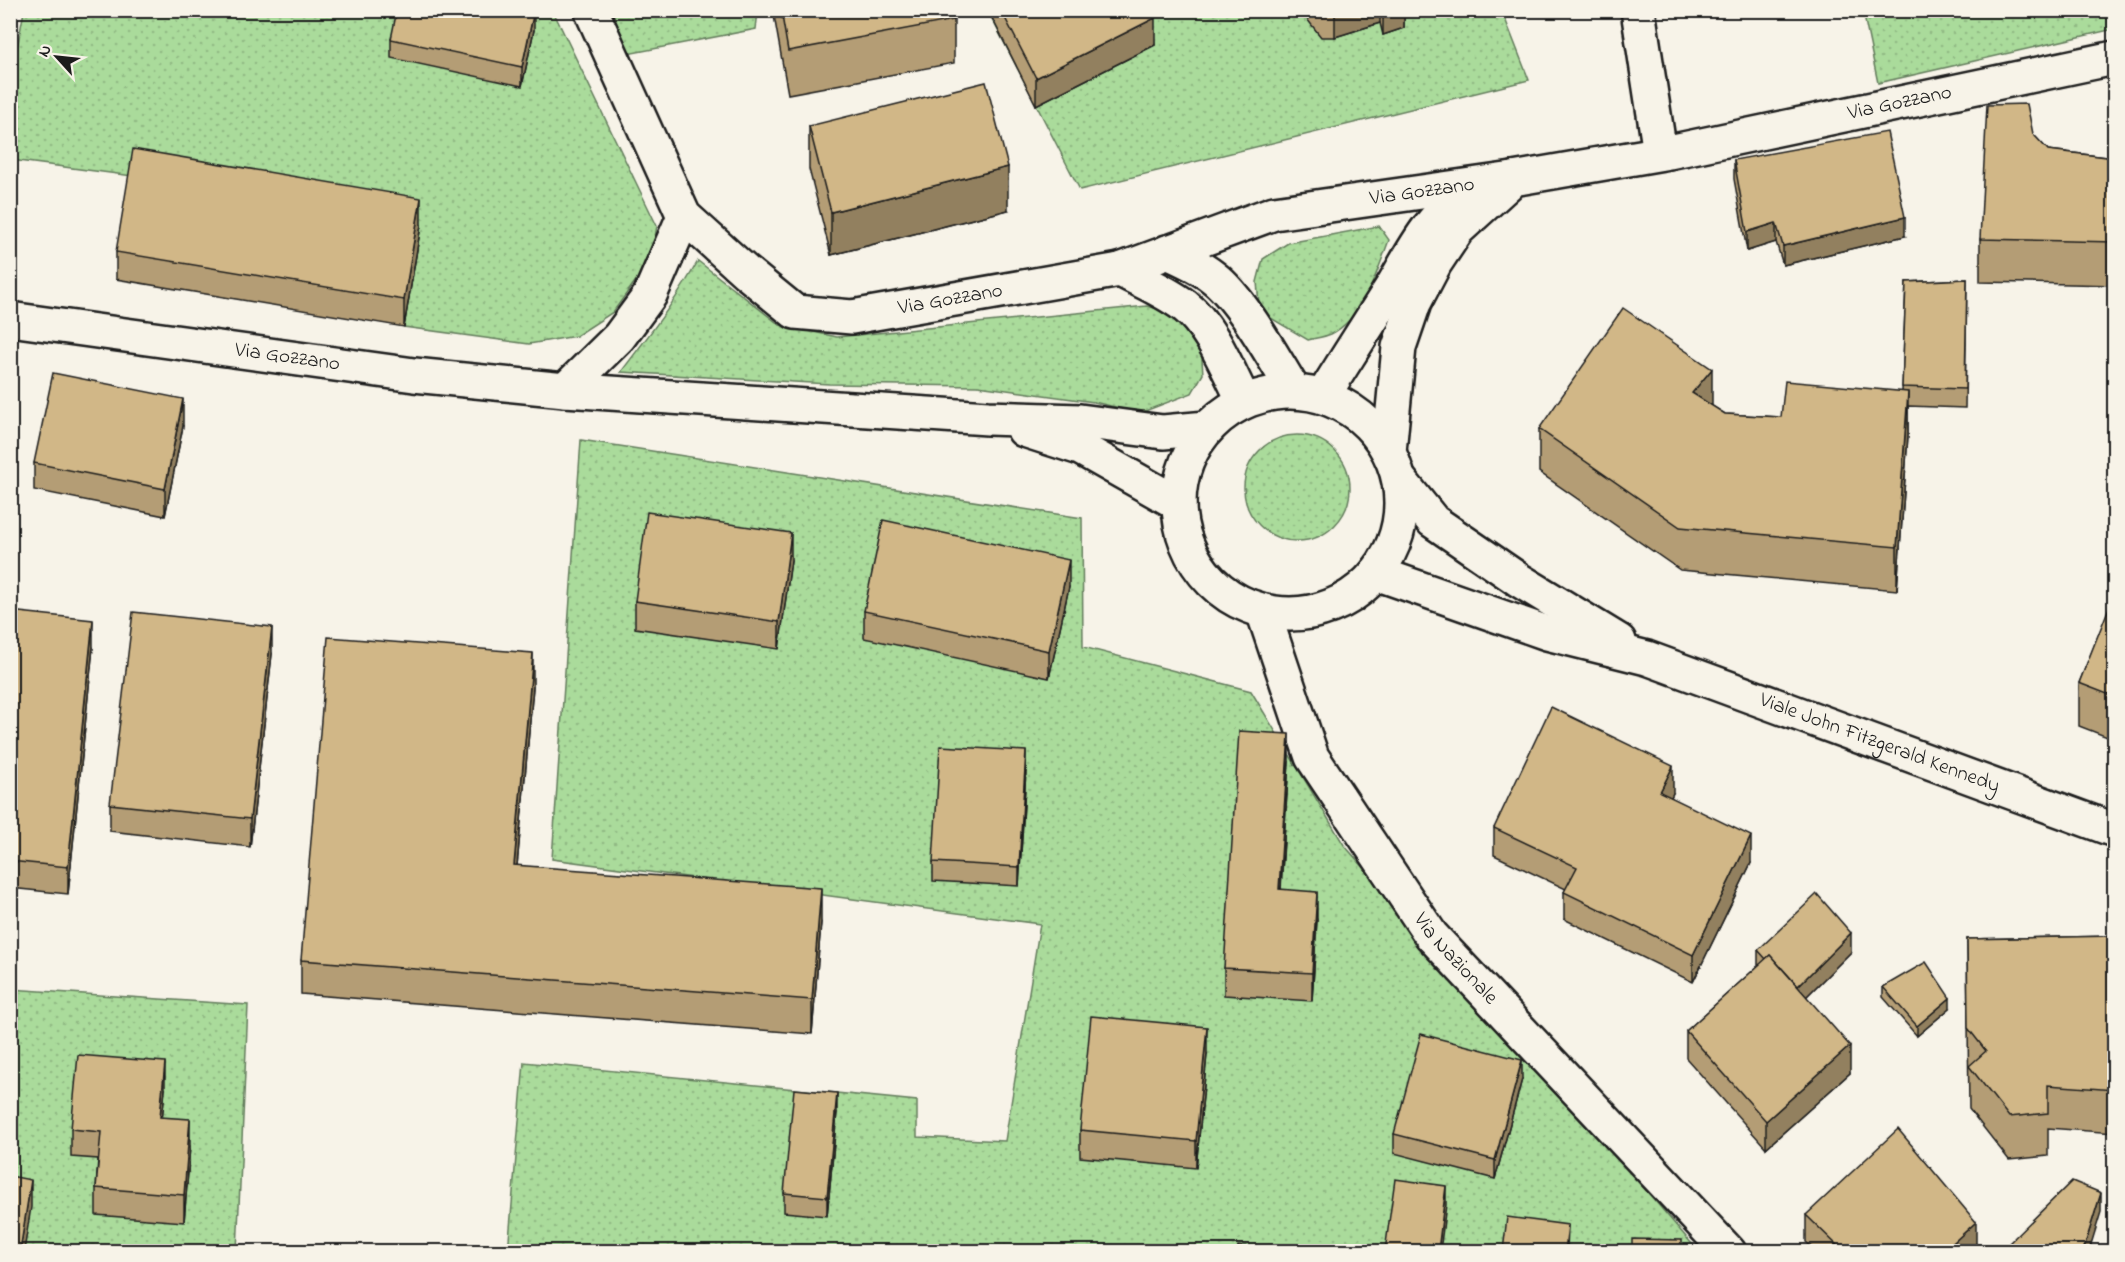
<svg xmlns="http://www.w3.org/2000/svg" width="2125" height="1262" font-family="'Indie Flower',sans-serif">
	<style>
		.grass { fill: url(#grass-dots); stroke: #637c5c; stroke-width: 1.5 }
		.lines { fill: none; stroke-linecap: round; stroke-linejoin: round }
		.minor-casing { stroke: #1c1c1c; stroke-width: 38 }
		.tertiary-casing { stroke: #1c1c1c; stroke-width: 38 }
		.secondary-casing { stroke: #1c1c1c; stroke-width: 38 }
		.minor { stroke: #f7f3e8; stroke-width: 33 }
		.tertiary { stroke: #f7f3e8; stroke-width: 33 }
		.secondary { stroke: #f7f3e8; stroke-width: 33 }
		.wall { fill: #b49d74; stroke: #1c1c1c; stroke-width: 1.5 }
		.shaded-wall { fill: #92805e; stroke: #1c1c1c; stroke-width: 1.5 }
		.building { fill: #d1b787; stroke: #1c1c1c; stroke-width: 1.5 }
		.labels { text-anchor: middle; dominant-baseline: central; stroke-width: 4.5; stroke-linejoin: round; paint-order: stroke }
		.street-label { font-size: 21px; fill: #1c1c1c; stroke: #f7f3e8 }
	</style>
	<defs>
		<pattern id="grass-dots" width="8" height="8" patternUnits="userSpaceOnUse" patternTransform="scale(1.5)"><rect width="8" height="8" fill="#aadb9b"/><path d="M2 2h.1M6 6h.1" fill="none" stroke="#92bb85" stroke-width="1.8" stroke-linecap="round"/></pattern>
	</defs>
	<rect width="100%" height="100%" fill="#f7f3e8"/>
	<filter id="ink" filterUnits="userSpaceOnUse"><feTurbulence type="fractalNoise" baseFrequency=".0167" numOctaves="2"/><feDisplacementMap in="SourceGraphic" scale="12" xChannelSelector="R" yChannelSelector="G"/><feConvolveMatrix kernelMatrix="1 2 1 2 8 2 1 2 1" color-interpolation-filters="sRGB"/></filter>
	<g filter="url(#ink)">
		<g class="grass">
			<polygon points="24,11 553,11 657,226 651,260 613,312 576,336 529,344 404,327 421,225 133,176 11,160 11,80"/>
			<polygon points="591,11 758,11 756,29 612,57"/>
			<polygon points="988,11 1502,11 1529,80 1080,190"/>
			<polygon points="1863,11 2114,11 2114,29 1878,83"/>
			<path d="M 1379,226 L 1389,240 C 1377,272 1364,317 1331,334 C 1324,337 1316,338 1308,340 L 1264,314 L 1259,304 L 1257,282 L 1263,259 L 1288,243 Z"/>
			<path d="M 698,261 L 780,325 L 837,337 L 1147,306 L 1163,310 L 1200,331 L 1203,374 L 1192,393 L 1140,413 L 1094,402 L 978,386 L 829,384 L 621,372 C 648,336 676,301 698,261 Z"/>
			<circle cx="1297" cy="488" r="53"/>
			<polygon points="581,440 1082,518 1083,647 1251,691 1344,845 1560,1090 1698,1251 508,1252 524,1062 917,1101 917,1137 1005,1141 1040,924 552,859"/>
			<polygon points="10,989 248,1005 237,1251 11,1251"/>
		</g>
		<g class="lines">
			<g class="minor-casing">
				<g id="minor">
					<polyline points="1638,10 1660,153"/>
					<polyline points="565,390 619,337 650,295 684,216"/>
					<path id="s1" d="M 1263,611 L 1312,757 L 1431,935 L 1729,1252"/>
				</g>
			</g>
			<g class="tertiary-casing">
				<g id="tertiary">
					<path id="s2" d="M 591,10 L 684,216 L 746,272 L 795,312 L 852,317 L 1120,270 L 1274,213 L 1513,179 L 1669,152 L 2114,58"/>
					<path d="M 1167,252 C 1183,259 1199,266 1213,277 C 1242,299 1274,359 1294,391"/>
					<path d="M 1120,270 C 1142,281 1165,291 1185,306 C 1212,327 1228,371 1244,401"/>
					<path d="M 1323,396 C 1346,359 1369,323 1392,287 C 1411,256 1430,211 1467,197"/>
					<polyline points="1389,452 1399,347 1414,303 1435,263 1457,230 1513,179"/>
				</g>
			</g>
			<g class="secondary-casing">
				<g id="secondary">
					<path id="s3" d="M 10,319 L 414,375 L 565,390 L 988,418 L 1080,421 L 1163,432 L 1207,428"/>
					<circle cx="1290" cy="503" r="111"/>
					<polyline points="1024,430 1080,448 1179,504"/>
					<polyline points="1399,479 1433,521 1519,580 1619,641"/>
					<path id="s4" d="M 1376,573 L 1547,633 L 1647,658 L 2114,830"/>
				</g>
			</g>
			<use href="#minor" class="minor"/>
			<use href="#tertiary" class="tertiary"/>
			<use href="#secondary" class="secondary"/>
		</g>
		<g class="wall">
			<polygon points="773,10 952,10 954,20 954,63 788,94"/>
			<polygon points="988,10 1151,10 1155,45 1036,105"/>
			<polygon points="1306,10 1430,10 1404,17 1404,28 1383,35 1380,23 1335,37 1321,37 1307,19"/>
			<polygon points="534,30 522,86 391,58 391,39"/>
			<polygon points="809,126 1008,210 831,255 809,169"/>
			<polygon points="2033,134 2048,150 2115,158 2115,285 1980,282 1980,239"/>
			<polygon points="1734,160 1905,236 1783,265 1776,242 1747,251 1734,179"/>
			<polygon points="421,225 404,327 116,279 116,252"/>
			<polygon points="1967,279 1965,408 1908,406 1908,435 1897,590 1680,570 1539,472 1539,429 1712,406 1725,414 1781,417 1902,392 1906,282"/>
			<polygon points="183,426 165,516 34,490 34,463"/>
			<polygon points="791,560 779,649 635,628 635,601"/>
			<polygon points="1069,587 1049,678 864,638 864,611"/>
			<polygon points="2115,595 2115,740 2079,726 2079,683"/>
			<polygon points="10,611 93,647 68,894 10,888"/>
			<polygon points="272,654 250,847 110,831 110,804"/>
			<polygon points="533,687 517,866 821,922 812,1034 301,994 301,960"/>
			<polygon points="1289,761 1281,889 1317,919 1312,1001 1224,995 1224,968"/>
			<polygon points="1026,770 1019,886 933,881 933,862"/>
			<polygon points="1673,793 1671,797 1751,863 1693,982 1564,919 1564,892 1566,889 1494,855 1494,828"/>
			<polygon points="2115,936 2115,1133 2048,1128 2048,1156 2009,1160 1969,1109 1967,939"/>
			<polygon points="1758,950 1851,952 1806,997 1850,1073 1766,1148 1686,1058 1686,1031 1758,966"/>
			<polygon points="1883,987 1950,1008 1917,1036 1883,997"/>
			<polygon points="1207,1054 1196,1168 1080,1157 1080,1130"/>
			<polygon points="1522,1079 1495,1179 1394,1153 1394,1134"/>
			<polygon points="165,1089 162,1117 190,1146 184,1222 96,1215 96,1188 98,1159 71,1157 71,1129"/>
			<polygon points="837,1112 827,1216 784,1212 784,1193"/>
			<polygon points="1806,1215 1976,1249 1973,1251 1816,1251 1806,1242"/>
		</g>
		<g class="shaded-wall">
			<polygon points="1335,10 1380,10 1380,23 1335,37"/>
			<polygon points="1383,10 1430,10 1404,17 1404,28 1383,35"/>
			<polygon points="534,11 534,30 522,86 522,67"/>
			<polygon points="1155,18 1155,45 1036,105 1036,78"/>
			<polygon points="1008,167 1008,210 831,255 831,212"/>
			<polygon points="421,198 421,225 404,327 404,300"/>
			<polygon points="1905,217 1905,236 1783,265 1783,246"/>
			<polygon points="1776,223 1776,242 1747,251 1747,232"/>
			<polygon points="1712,369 1712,412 1692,393"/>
			<polygon points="1908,392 1908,435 1897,590 1897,547"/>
			<polygon points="183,399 183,426 165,516 165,489"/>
			<polygon points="791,533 791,560 779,649 779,622"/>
			<polygon points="1069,560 1069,587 1049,678 1049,651"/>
			<polygon points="93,620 93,647 68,894 68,867"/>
			<polygon points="272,627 272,654 250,847 250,819"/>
			<polygon points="533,653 533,687 514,899 514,865"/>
			<polygon points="1289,734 1289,761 1279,916 1279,889"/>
			<polygon points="1026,751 1026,770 1019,886 1019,867"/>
			<polygon points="1673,766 1673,793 1660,819 1660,792"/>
			<polygon points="1751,836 1751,863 1693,982 1693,955"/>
			<polygon points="821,888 821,922 812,1034 812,1000"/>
			<polygon points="1317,892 1317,919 1312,1001 1312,973"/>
			<polygon points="1851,933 1851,952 1794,1009 1794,990"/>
			<polygon points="1950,998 1950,1008 1917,1036 1917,1026"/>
			<polygon points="1207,1027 1207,1054 1196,1168 1196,1141"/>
			<polygon points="1850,1046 1850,1073 1766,1148 1766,1121"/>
			<polygon points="1522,1060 1522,1079 1495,1179 1495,1160"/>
			<polygon points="165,1062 165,1089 160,1144 160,1117"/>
			<polygon points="837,1093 837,1112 827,1216 827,1197"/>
			<polygon points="190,1119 190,1146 184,1222 184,1195"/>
			<polygon points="31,1180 31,1207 24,1251 20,1251"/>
			<polygon points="1446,1186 1446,1205 1440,1251 1438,1251"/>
			<polygon points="2101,1193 2101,1212 2089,1251 2083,1251"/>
			<polygon points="1976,1222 1976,1249 1973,1251 1944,1251"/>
			<polygon points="1568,1225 1567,1251 1565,1251"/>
		</g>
		<g class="building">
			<polygon points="397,10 530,10 534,11 522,67 391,39"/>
			<polygon points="781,10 952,10 954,20 788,51"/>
			<polygon points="1001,10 1151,10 1155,18 1036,78"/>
			<polygon points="986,82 1008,167 831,212 809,126"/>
			<polygon points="2027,104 2033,134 2048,150 2115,158 2115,242 1980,239 1987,105"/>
			<polygon points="1887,132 1905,217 1783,246 1776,223 1747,232 1734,160"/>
			<polygon points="133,149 421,198 404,300 116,252"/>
			<polygon points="1967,279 1965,389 1902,387 1906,282"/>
			<polygon points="1623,308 1712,369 1692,393 1725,414 1781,417 1785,381 1908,392 1897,547 1680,527 1539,429"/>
			<polygon points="53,373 183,399 165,489 34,463"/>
			<polygon points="647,512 791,533 779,622 635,601"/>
			<polygon points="883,520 1069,560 1049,651 864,611"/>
			<polygon points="2115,595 2115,697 2079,683 2114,595"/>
			<polygon points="10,611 93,620 68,867 10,861"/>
			<polygon points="133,612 272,627 250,819 110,804"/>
			<polygon points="328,637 533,653 514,865 821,888 812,1000 301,960"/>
			<polygon points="1551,707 1673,766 1660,792 1751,836 1693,955 1564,892 1577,867 1494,828"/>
			<polygon points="1239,731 1289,734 1279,889 1317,892 1312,973 1224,968"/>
			<polygon points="940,746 1026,751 1019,867 933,862"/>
			<polygon points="1817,894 1851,933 1798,986 1770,955 1766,959 1758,950"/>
			<polygon points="2115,936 2115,1090 2048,1085 2048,1113 2009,1117 1969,1066 1986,1051 1968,1028 1967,939"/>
			<polygon points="1770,955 1850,1046 1766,1121 1686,1031"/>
			<polygon points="1926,962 1950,998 1917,1026 1883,987"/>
			<polygon points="1091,1016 1207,1027 1196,1141 1080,1130"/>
			<polygon points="1421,1034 1522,1060 1495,1160 1394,1134"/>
			<polygon points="78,1055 165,1062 160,1117 190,1119 184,1195 96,1188 101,1132 71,1129"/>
			<polygon points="794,1089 837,1093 827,1197 784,1193"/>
			<polygon points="1898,1129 1976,1222 1944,1251 1843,1251 1806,1215"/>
			<polygon points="10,1176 31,1180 20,1251 10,1251"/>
			<polygon points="1395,1179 1446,1186 1438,1251 1385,1251"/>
			<polygon points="2072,1181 2101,1193 2083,1251 2001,1251"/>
			<polygon points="1507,1217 1568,1225 1565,1251 1503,1251"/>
			<polygon points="1632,1239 1682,1240 1682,1251 1632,1251"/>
			<polygon points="1238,1246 1306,1251 1237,1251"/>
		</g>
	</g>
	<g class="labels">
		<g class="street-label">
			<text stroke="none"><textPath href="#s2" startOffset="1502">Via Gozzano</textPath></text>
			<text stroke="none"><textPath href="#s2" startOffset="1016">Via Gozzano</textPath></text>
			<text stroke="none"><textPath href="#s2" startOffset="530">Via Gozzano</textPath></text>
			<text stroke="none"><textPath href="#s3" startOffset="280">Via Gozzano</textPath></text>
			<text stroke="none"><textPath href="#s4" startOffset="532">Viale John Fitzgerald Kennedy</textPath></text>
			<text stroke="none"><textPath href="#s1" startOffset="402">Via Nazionale</textPath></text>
		</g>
	</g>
	<rect width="2125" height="1262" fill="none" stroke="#f7f3e8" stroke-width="36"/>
	<rect x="18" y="18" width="2089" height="1226" fill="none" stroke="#1c1c1c" stroke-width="2" filter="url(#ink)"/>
	<g transform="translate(57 57) rotate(297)" stroke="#f7f3e8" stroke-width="4.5" paint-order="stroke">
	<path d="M0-4.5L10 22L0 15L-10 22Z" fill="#1c1c1c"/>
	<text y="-9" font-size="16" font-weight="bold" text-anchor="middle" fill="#1c1c1c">N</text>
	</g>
</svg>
